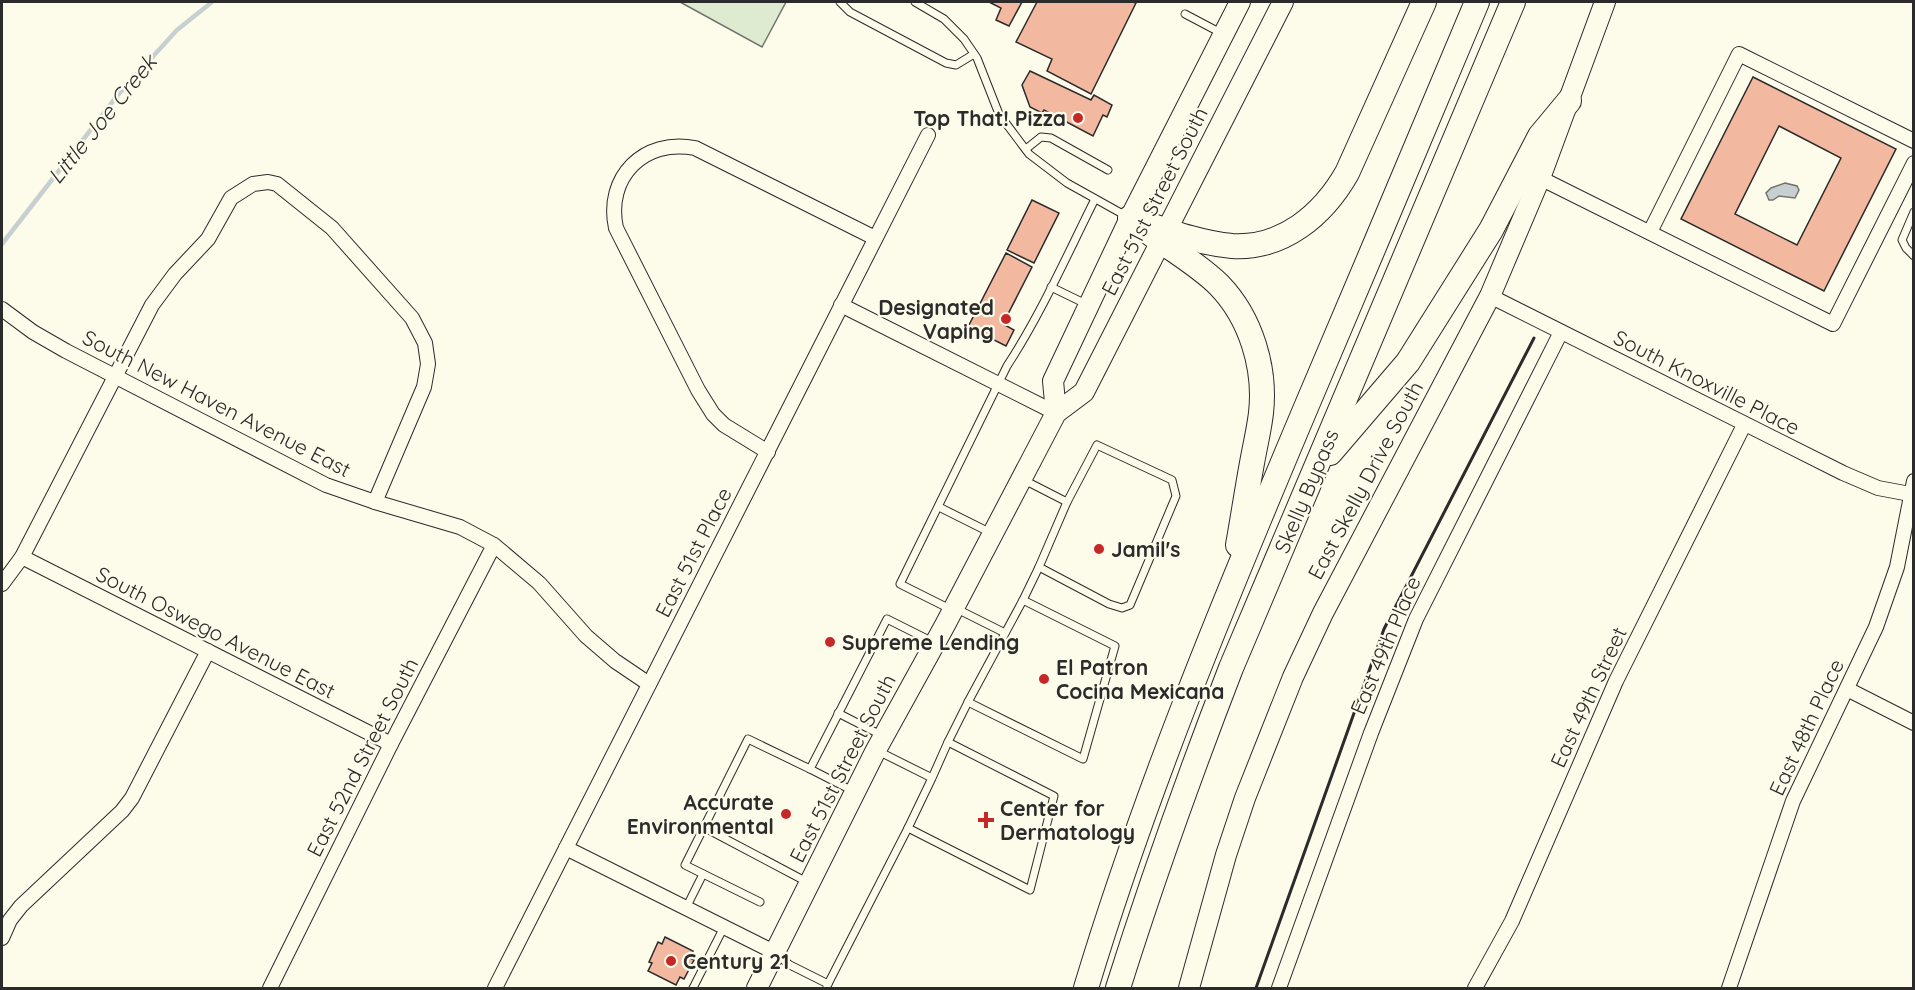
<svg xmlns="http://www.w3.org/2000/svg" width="1915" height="990" font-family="Quicksand,sans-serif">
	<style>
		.green { fill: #deebd1; stroke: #74746e; stroke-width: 1.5 }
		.water { fill: #c7d0d0; stroke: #74746e; stroke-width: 1.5 }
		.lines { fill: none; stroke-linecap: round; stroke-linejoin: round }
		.stream { stroke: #c7d0d0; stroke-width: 4.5 }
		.building { fill: #f2b8a0; stroke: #2b2b2b; stroke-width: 1.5; fill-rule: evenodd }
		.lane-casing { stroke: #2b2b2b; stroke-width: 9 }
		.street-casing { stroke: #2b2b2b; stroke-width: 16 }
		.secondary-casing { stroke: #2b2b2b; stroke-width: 22 }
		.highway-casing { stroke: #2b2b2b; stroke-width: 26 }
		.lane { stroke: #fdfbea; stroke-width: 7 }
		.street { stroke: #fdfbea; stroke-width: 14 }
		.secondary { stroke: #fdfbea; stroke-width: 20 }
		.highway { stroke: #fdfbea; stroke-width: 24 }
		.wall { stroke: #2b2b2b; stroke-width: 3 }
		.poi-dot { fill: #c62828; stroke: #fdfbea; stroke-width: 2 }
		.labels { text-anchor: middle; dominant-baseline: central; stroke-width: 4.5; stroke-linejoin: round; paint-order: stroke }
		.poi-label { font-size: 21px; font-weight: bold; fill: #2b2b2b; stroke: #fdfbea; text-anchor: start }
		.street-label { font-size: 21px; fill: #2b2b2b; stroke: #fdfbea }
		.water-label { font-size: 22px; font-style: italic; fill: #2b2b2b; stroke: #fdfbea }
	</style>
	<rect width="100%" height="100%" fill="#fdfbea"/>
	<polygon class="green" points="680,2 786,2 762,47"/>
	<polygon class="water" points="1785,183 1797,186 1799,190 1795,198 1779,196 1773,200 1769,200 1766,193 1771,188"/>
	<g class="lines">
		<polyline class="stream" points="2,244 117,96 177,30 212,2"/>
	</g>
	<g class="building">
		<polygon points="989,2 1022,2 1009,26 996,20 1001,8"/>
		<polygon points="1037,2 1133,2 1136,3 1091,94 1047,71 1052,59 1016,42"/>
		<polygon points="1030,71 1091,100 1094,95 1112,105 1107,117 1103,115 1093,136 1044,110 1042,113 1030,107 1022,85"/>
		<path d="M 1753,77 L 1896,149 L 1824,291 L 1681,219 ZM 1779,126 L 1841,158 L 1797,245 L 1735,214 Z"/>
		<polygon points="1032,200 1059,213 1034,263 1007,250"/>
		<polygon points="1006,253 1032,267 1003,324 1014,330 1006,346 968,327"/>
		<polygon points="665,937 693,951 690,958 694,960 684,979 680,977 676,985 648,971 652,963 649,962 658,942 662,944"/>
	</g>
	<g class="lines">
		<g class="lane-casing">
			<g id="lane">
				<polyline points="840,2 850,12 946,63 956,65 974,54"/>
				<polyline points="915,2 944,19 964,39 977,58 999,114 1029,154 1067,183 1128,217"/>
				<polyline points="1185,14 1221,33"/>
				<polyline points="1026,149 1041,137 1051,138 1108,170"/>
				<polyline points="1914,212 1902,240 1906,248 1914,256"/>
				<polyline points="1051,287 1086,304"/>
				<polygon points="1097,445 1172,480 1176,496 1130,605 1122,608 1109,604 1039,567 1067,502"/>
				<polyline points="1024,480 1067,502"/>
				<polyline points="939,507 991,533"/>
				<polygon points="1023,600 1115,646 1083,759 968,702"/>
				<polyline points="1023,600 1039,567"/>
				<path d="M 950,609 L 900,584 L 1007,366 C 1041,314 1067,255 1095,199"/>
				<polyline points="957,609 1005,633"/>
				<polyline points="838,713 881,735"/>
				<polyline points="948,742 968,702"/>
				<polyline points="878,751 932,778 908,828 1030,890 1054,796 948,742 932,778"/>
				<polyline points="853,791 810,769 887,619 933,642"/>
				<polyline points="703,827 807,882"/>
				<polyline points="760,902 685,865 748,739 810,769"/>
				<polyline points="686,908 703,874"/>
				<polyline points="777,955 790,965 828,984 827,986"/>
				<polyline points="828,984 908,828"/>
				<polyline points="693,988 724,927"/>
			</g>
		</g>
		<g class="street-casing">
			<g id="street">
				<polyline points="1540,178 1833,324 1914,163"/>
				<polyline points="1650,232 1739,54 1914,141"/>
				<polyline points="1490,296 1843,473 1878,488 1910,494"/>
				<polyline points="841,305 1056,413"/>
				<polyline points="2,309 33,332 66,351 326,485 375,502 460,527 494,545 539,583 586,636 615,661 649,684"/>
				<path d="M 768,452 L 724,425 L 713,414 L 698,390 L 616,228 C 605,177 644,138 695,148 L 875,238"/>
				<polyline points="22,557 391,744"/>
				<polyline points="2,584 22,557 152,305 175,274 208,239 231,198 253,184 268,182 277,184 332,228 412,318 425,343 428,364 424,387 375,502"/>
				<polyline points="1847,689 1914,723"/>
				<polyline points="566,848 776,953"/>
				<polyline points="2,938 10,920 21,906 122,811 132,798 208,651"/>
				<polyline points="270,988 391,744 494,545"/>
				<polyline points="495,988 928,135"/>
				<polyline points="1279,988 1371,733 1416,619 1561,332"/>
				<polyline points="1475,988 1512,921 1616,681 1744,425"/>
				<polyline points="1729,988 1793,801 1876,627 1897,567 1914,481"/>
			</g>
		</g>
		<g class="secondary-casing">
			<g id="secondary">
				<polyline points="1056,413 1053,381 1130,218 1240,2"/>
				<polyline points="757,988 876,750 945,625 1056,413 1084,392 1283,2"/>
				<polyline points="1189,988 1226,855 1245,798 1293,677 1323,613 1490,296 1540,178 1605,2"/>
			</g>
		</g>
		<g class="highway-casing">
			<g id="highway">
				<path d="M 1130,218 C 1163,229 1197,243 1232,246 C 1283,249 1323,215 1347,173 L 1424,2"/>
				<path d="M 1146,230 C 1170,249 1198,264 1219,285 C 1251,318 1266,368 1261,413 C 1259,430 1255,446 1252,463 C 1247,490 1243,517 1238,545"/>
				<polyline points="1330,453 1408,362 1491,230 1540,136 1569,101"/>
				<path d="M 1086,988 C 1146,789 1226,597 1307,405 C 1364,271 1421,136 1477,2"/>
				<path d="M 1118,988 C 1152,880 1190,774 1231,668 L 1513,2"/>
			</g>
		</g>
		<use href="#lane" class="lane"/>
		<use href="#street" class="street"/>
		<use href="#secondary" class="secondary"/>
		<use href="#highway" class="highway"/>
		<polyline class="wall" points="1256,988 1384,629 1534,338"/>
	</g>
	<g class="poi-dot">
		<circle cx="1078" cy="118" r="6"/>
		<circle cx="1006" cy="319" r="6"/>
		<circle cx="1099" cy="549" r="6"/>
		<circle cx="830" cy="642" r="6"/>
		<circle cx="1044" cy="679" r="6"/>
		<circle cx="786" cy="814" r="6"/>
		<path d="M983 811h6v6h6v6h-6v6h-6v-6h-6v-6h6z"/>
		<circle cx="671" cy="961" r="6"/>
	</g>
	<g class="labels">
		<g class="poi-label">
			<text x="1066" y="118" text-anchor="end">Top That! Pizza</text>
			<text x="994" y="307" text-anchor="end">Designated<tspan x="994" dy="24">Vaping</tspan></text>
			<text x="1111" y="549">Jamil's</text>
			<text x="842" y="642">Supreme Lending</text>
			<text x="1056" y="667">El Patron<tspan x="1056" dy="24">Cocina Mexicana</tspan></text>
			<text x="774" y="802" text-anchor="end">Accurate<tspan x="774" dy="24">Environmental</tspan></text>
			<text x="1000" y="808">Center for<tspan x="1000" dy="24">Dermatology</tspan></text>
			<text x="683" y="961">Century 21</text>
		</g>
		<g class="street-label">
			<text transform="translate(1154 201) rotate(-63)">East 51st Street South</text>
			<text transform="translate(1707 382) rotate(27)">South Knoxville Place</text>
			<text transform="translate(217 403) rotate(27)">South New Haven Avenue East</text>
			<text transform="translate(1365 480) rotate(-62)">East Skelly Drive South</text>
			<text transform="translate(1306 491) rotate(-67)">Skelly Bypass</text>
			<text transform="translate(693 552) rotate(-63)">East 51st Place</text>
			<text transform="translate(216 632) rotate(27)">South Oswego Avenue East</text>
			<text transform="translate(1385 645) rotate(-67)">East 49th Place</text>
			<text transform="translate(1588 697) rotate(-65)">East 49th Street</text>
			<text transform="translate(1806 727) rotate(-65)">East 48th Place</text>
			<text transform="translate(362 757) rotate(-63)">East 52nd Street South</text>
			<text transform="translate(842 768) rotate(-63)">East 51st Street South</text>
		</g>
		<g class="water-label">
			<text transform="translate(102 119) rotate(-51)">Little Joe Creek</text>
		</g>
	</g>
	<rect width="1915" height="990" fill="none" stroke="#2b2b2b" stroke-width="6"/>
</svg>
